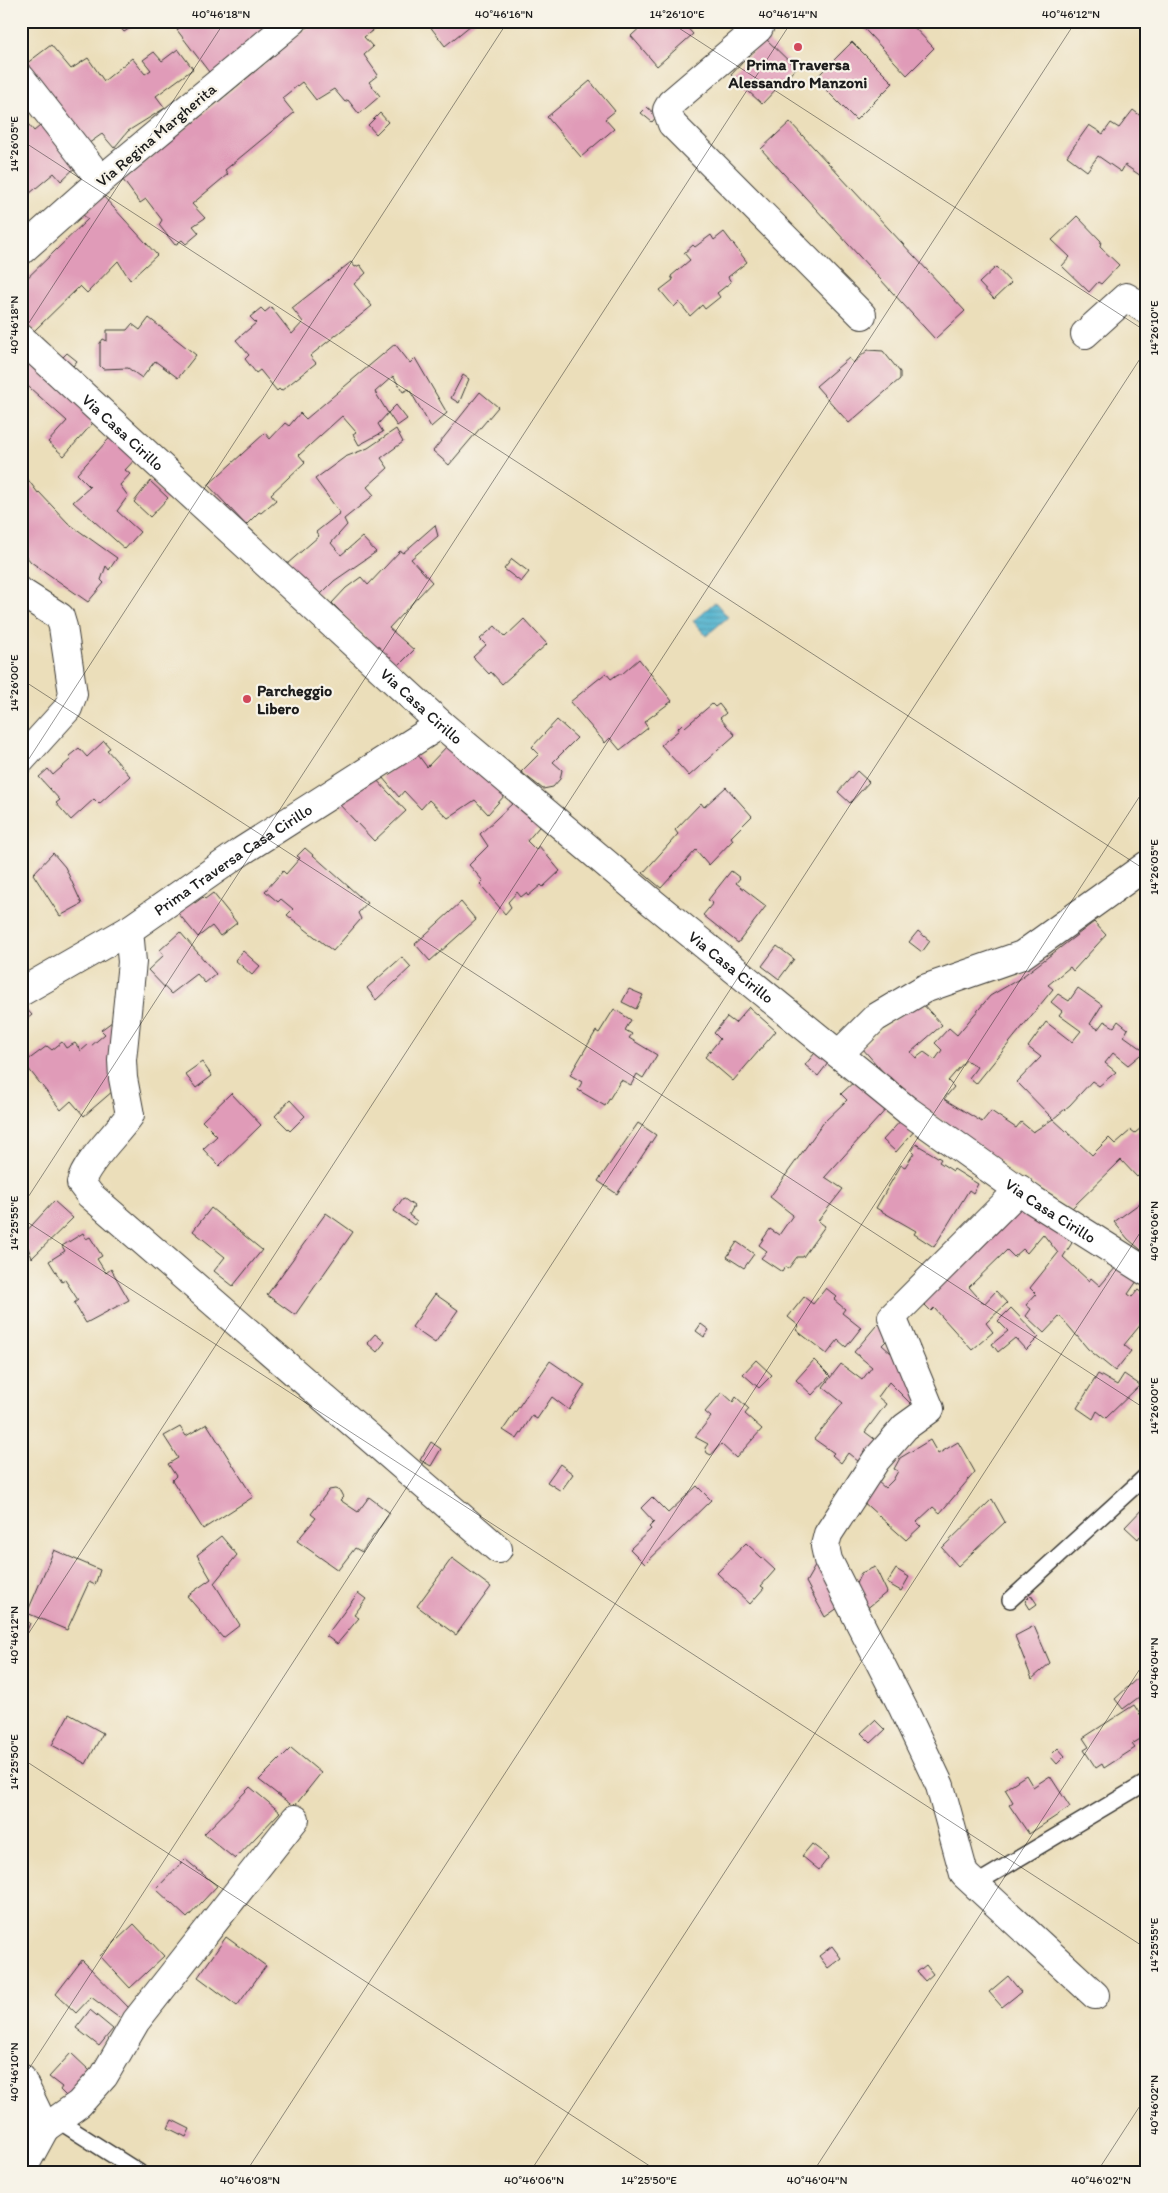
<svg xmlns="http://www.w3.org/2000/svg" width="1168" height="2193" font-family="Itim,sans-serif">
	<style>
		.water { fill: url(#water-rules); stroke: #356674 }
		.building { fill: #e09bb8 }
		.lines { fill: none; stroke-linecap: round; stroke-linejoin: round }
		.lane-casing { stroke: #3b3934; stroke-width: 18 }
		.street-casing { stroke: #3b3934; stroke-width: 30 }
		.secondary-casing { stroke: #3b3934; stroke-width: 30 }
		.lane { stroke: #fff; stroke-width: 15 }
		.street { stroke: #fff; stroke-width: 28 }
		.secondary { stroke: #fff; stroke-width: 28 }
		.ticks { fill: none; stroke: #1c1c1c; stroke-width: 1; stroke-opacity: 0.45 }
		.poi-dot { fill: #d1495b; stroke: #f7f3e8; stroke-width: 2 }
		.labels { text-anchor: middle; dominant-baseline: central; stroke-width: 4.5; stroke-linejoin: round; paint-order: stroke }
		.poi-label { font-size: 16px; font-weight: bold; fill: #1c1c1c; stroke: #f7f3e8 }
		.street-label { font-size: 16px; fill: #1c1c1c; stroke: #f7f3e8 }
		.neatline { fill: none; stroke: #1c1c1c; stroke-width: 2 }
		.ticks-label { font-size: 12px; text-anchor: middle; fill: #1c1c1c }
	</style>
	<defs>
		<pattern id="water-rules" width="6" height="5" patternUnits="userSpaceOnUse" patternTransform="scale(1.25)"><rect width="6" height="5" fill="#4eb1cd"/><path d="M0 2.5h6" fill="none" stroke="#408fa6"/></pattern>
	</defs>
	<rect width="100%" height="100%" fill="#f7f3e8"/>
	<filter id="ink" filterUnits="userSpaceOnUse"><feTurbulence type="fractalNoise" baseFrequency=".02" numOctaves="2"/><feDisplacementMap in="SourceGraphic" scale="10" xChannelSelector="R" yChannelSelector="G"/><feConvolveMatrix kernelMatrix="1 2 1 2 8 2 1 2 1" color-interpolation-filters="sRGB"/></filter>
	<filter id="wash" filterUnits="userSpaceOnUse"><feTurbulence type="fractalNoise" baseFrequency=".0096" numOctaves="4" result="noise"/><feDisplacementMap in="SourceGraphic" scale="20" xChannelSelector="R" yChannelSelector="G"/><feGaussianBlur stdDeviation="1.12" result="paint"/><feColorMatrix in="noise" values="0 0 0 0 0 0 0 0 0 0 0 0 0 0 0 0 0 1.4 0 .05"/><feComposite in="paint" operator="in"/></filter>
	<g filter="url(#wash)">
		<rect width="100%" height="100%" fill="#ebdeba"/>
		<polygon class="water" points="715,602 728,617 706,636 693,621"/>
		<g id="blocks">
			<g class="building">
				<polygon points="98,21 108,21 102,26"/>
				<polygon points="115,21 141,21 124,32"/>
				<polygon points="187,21 261,21 271,34 212,76 177,30"/>
				<polygon points="314,21 385,21 364,37 373,47 364,55 378,75 369,82 380,96 359,114 348,100 345,102 334,89 316,100 302,82 282,98 294,113 225,170 228,174 192,204 205,218 193,226 199,233 186,244 182,240 175,245 159,225 162,220 146,199 140,203 123,180 283,48"/>
				<polygon points="426,21 476,21 445,46"/>
				<polygon points="647,21 681,21 693,34 657,66 631,36"/>
				<polygon points="857,21 908,21 934,48 907,75"/>
				<polygon points="765,38 796,68 762,104 731,75"/>
				<polygon points="852,42 893,83 856,120 815,79"/>
				<polygon points="51,45 71,69 88,58 104,81 132,58 145,74 151,70 143,60 154,52 162,61 178,49 193,69 156,96 165,108 128,131 114,148 102,134 85,146 22,67"/>
				<polygon points="590,81 615,111 605,119 614,129 581,157 547,117"/>
				<polygon points="1147,83 1147,95 1142,91"/>
				<polygon points="647,107 657,116 652,122 641,113"/>
				<polygon points="1133,110 1147,121 1147,168 1141,176 1125,165 1121,172 1098,156 1087,171 1067,156 1089,125 1103,134 1111,123 1119,128"/>
				<polygon points="380,113 388,122 376,134 368,125"/>
				<polygon points="45,122 79,164 61,181 54,173 23,199 21,197 21,130 28,124 34,131"/>
				<polygon points="790,122 965,311 935,339 761,149"/>
				<polygon points="103,196 157,255 130,280 118,261 87,293 80,286 34,331 21,319 21,284 88,219 83,215"/>
				<polygon points="1077,216 1101,241 1100,247 1119,265 1101,284 1098,282 1089,292 1062,266 1070,257 1052,240"/>
				<polygon points="724,232 747,262 728,277 731,282 717,293 720,297 705,309 702,305 690,316 679,302 674,307 660,290 673,280 671,276 690,260 684,253 693,245 695,247 711,235 714,240"/>
				<polygon points="351,262 355,267 360,265 366,273 354,284 372,306 310,356 316,363 281,391 279,389 277,391 260,370 256,373 245,359 249,355 236,340 256,323 250,317 261,308 265,312 271,307 292,334 303,322 292,308"/>
				<polygon points="996,267 1011,283 994,299 979,283"/>
				<polygon points="149,318 196,355 178,378 155,361 142,378 128,368 103,369 100,366 100,343 103,339 107,341 107,330 127,330 132,324 140,330"/>
				<polygon points="395,344 410,363 415,358 447,413 431,427 409,389 403,392 393,376 375,392 388,413 378,424 383,432 359,445 353,434 356,432 342,416 299,455 305,462 271,494 276,500 261,513 259,512 246,525 208,485 265,433 270,439 285,423 289,426 300,413 306,419"/>
				<polygon points="868,350 883,351 900,372 900,379 849,423 816,386 849,358 853,363"/>
				<polygon points="26,351 99,416 64,456 48,442 67,421 21,380 21,358"/>
				<polygon points="67,353 77,361 73,366 62,358"/>
				<polygon points="463,375 469,379 459,403 451,398"/>
				<polygon points="480,392 498,407 449,465 433,451"/>
				<polygon points="396,405 407,419 397,426 388,413"/>
				<polygon points="396,429 403,442 381,458 388,468 367,487 374,495 344,519 347,525 331,543 341,555 362,537 376,552 334,581 319,596 287,564 319,536 316,532 340,513 315,479 345,457 368,448"/>
				<polygon points="115,432 139,455 125,470 130,474 120,485 128,496 117,511 140,532 125,549 73,502 90,487 77,474"/>
				<polygon points="26,477 38,493 39,492 68,523 117,558 109,570 106,566 101,580 104,583 88,602 31,562 21,550 21,482"/>
				<polygon points="150,481 168,498 150,517 134,502"/>
				<polygon points="435,525 438,536 411,559 432,582 389,628 414,650 396,668 332,603 346,588 361,577 368,585 400,551 403,553"/>
				<polygon points="512,559 529,572 521,582 504,569"/>
				<polygon points="524,619 547,644 502,684 491,672 489,674 473,657 486,645 480,639 495,626 505,637"/>
				<polygon points="639,659 672,701 644,722 648,728 620,750 610,738 605,743 570,702 606,673 611,679 618,674 622,674"/>
				<polygon points="712,704 715,707 719,704 726,713 720,718 735,735 689,776 661,745 679,730 678,728 682,724 685,727"/>
				<polygon points="557,720 577,738 553,762 562,770 560,779 553,787 543,789 521,772 539,754 532,747"/>
				<polygon points="104,741 110,748 107,750 130,776 99,804 94,799 71,820 56,803 60,800 39,777 48,769 53,775 71,759 69,756 79,748 87,757"/>
				<polygon points="450,743 505,795 488,814 475,800 448,818 429,800 421,809 404,791 399,797 382,777 415,751 427,767"/>
				<polygon points="857,771 869,782 850,803 838,792"/>
				<polygon points="374,777 406,811 374,841 338,803"/>
				<polygon points="726,787 752,816 731,837 733,840 709,865 696,850 661,888 643,873 678,834 675,830 701,803 704,807"/>
				<polygon points="513,803 539,827 527,841 536,850 539,846 560,871 543,887 541,885 528,896 526,893 521,897 517,892 508,902 511,907 505,914 480,884 483,881 469,865 488,846 480,834"/>
				<polygon points="305,848 367,903 358,913 361,919 333,951 287,915 293,909 281,899 278,902 265,891 283,871 286,874 300,858 297,856"/>
				<polygon points="53,853 65,867 82,904 60,916 33,874"/>
				<polygon points="731,871 740,878 736,883 766,906 738,943 703,915 713,903 708,900"/>
				<polygon points="213,893 237,923 220,936 212,926 198,937 178,913 192,901 195,903 203,897 205,899"/>
				<polygon points="461,902 476,920 430,961 415,944"/>
				<polygon points="1094,922 1106,935 1073,971 1070,967 1048,985 1053,989 976,1084 969,1078 977,1067 966,1060 948,1081 954,1087 944,1099 982,1122 991,1111 1016,1128 1021,1122 1033,1132 1053,1119 1092,1155 1109,1138 1115,1144 1131,1130 1135,1133 1147,1123 1147,1149 1143,1153 1147,1157 1147,1167 1137,1177 1121,1160 1071,1209 923,1107 891,1077 890,1080 862,1048 905,1011 920,1001 942,1025 911,1052 916,1058 924,1052 935,1060 942,1050 935,1043 949,1028 957,1035 990,996 1019,979"/>
				<polygon points="918,931 930,941 922,952 909,942"/>
				<polygon points="180,932 216,974 205,983 197,974 171,994 148,970 164,955 160,950"/>
				<polygon points="777,946 794,959 779,979 762,966"/>
				<polygon points="243,951 260,966 252,975 235,960"/>
				<polygon points="402,957 411,967 376,1000 367,988"/>
				<polygon points="1078,988 1102,1005 1090,1024 1098,1029 1104,1021 1114,1027 1118,1021 1128,1029 1124,1036 1145,1051 1128,1065 1113,1053 1105,1063 1116,1072 1099,1086 1092,1081 1070,1105 1053,1119 1017,1082 1041,1057 1028,1047 1046,1022 1072,1042 1081,1031 1059,1015 1062,1011 1051,1002 1058,994 1069,1001"/>
				<polygon points="629,989 643,995 636,1009 622,1002"/>
				<polygon points="24,1006 32,1015 21,1024 21,1008"/>
				<polygon points="749,1007 776,1031 733,1081 705,1057 720,1039 714,1033 727,1017 735,1023"/>
				<polygon points="614,1009 631,1020 625,1030 632,1034 629,1038 657,1055 643,1078 637,1074 631,1085 621,1080 605,1106 578,1090 582,1082 570,1075 596,1031 599,1033"/>
				<polygon points="124,1013 121,1084 84,1116 71,1101 61,1110 24,1063 47,1046 52,1050 62,1042 66,1048 75,1043 81,1051 89,1044 91,1046 105,1034 101,1030"/>
				<polygon points="819,1048 832,1058 818,1076 805,1065"/>
				<polygon points="202,1062 212,1076 196,1088 185,1074"/>
				<polygon points="859,1077 889,1106 825,1177 843,1189 818,1221 825,1226 803,1257 797,1257 788,1269 785,1267 782,1272 761,1258 767,1251 759,1245 770,1229 779,1235 793,1215 770,1197 824,1122 847,1100 841,1094"/>
				<polygon points="231,1093 261,1125 219,1166 203,1149 217,1136 202,1121"/>
				<polygon points="290,1100 305,1116 290,1131 275,1116"/>
				<polygon points="903,1118 916,1129 896,1152 883,1140"/>
				<polygon points="638,1123 656,1135 617,1194 598,1181"/>
				<polygon points="916,1144 941,1159 939,1162 953,1171 954,1169 978,1184 973,1193 969,1190 934,1247 914,1234 916,1231 876,1208 901,1165 905,1167 914,1153 912,1151"/>
				<polygon points="403,1198 414,1206 409,1215 417,1221 414,1225 394,1211"/>
				<polygon points="1147,1198 1147,1255 1128,1239 1114,1222"/>
				<polygon points="54,1201 73,1218 32,1258 23,1235"/>
				<polygon points="1026,1203 1077,1235 1063,1257 1089,1281 1091,1278 1100,1286 1116,1267 1137,1281 1128,1294 1132,1297 1138,1290 1147,1297 1147,1317 1124,1345 1131,1351 1115,1371 1088,1349 1060,1316 1044,1333 1026,1316 1031,1309 1026,1305 1036,1294 1030,1288 1058,1253 1043,1234 1027,1253 1023,1249 1014,1257 1007,1250 969,1287 984,1304 996,1291 1007,1303 986,1323 993,1332 972,1350 934,1308 931,1311 922,1302"/>
				<polygon points="211,1208 262,1250 233,1286 214,1271 225,1257 193,1231"/>
				<polygon points="326,1213 353,1232 295,1315 267,1295"/>
				<polygon points="83,1233 86,1239 90,1237 102,1256 97,1259 106,1273 111,1269 129,1300 86,1323 74,1303 78,1300 65,1280 62,1282 49,1261 65,1251 62,1246"/>
				<polygon points="737,1242 754,1254 744,1268 727,1257"/>
				<polygon points="826,1288 837,1297 834,1300 845,1309 842,1313 861,1328 846,1347 838,1340 827,1354 796,1330 799,1326 788,1317 804,1297 813,1304"/>
				<polygon points="435,1294 458,1310 435,1343 412,1327"/>
				<polygon points="1011,1308 1039,1337 1026,1350 1015,1338 998,1352 992,1344 1008,1331 998,1321"/>
				<polygon points="887,1313 892,1335 882,1345 909,1369 923,1402 913,1406 889,1382 878,1397 886,1404 865,1432 881,1444 864,1466 848,1453 841,1463 832,1455 834,1453 814,1439 843,1403 823,1387 841,1364 862,1380 872,1367 854,1352"/>
				<polygon points="701,1324 709,1330 704,1337 696,1331"/>
				<polygon points="375,1334 385,1342 377,1352 367,1343"/>
				<polygon points="756,1360 772,1375 759,1388 743,1374"/>
				<polygon points="814,1360 830,1376 812,1395 796,1380"/>
				<polygon points="550,1361 585,1385 569,1410 552,1397 537,1419 532,1416 517,1439 503,1430"/>
				<polygon points="1098,1374 1117,1385 1124,1374 1140,1385 1106,1418 1097,1411 1093,1419 1077,1408"/>
				<polygon points="722,1392 733,1402 736,1397 749,1409 745,1414 762,1429 736,1458 721,1444 711,1455 707,1453 705,1448 708,1444 695,1437 711,1417 705,1412"/>
				<polygon points="207,1424 253,1497 203,1529 172,1480 176,1476 168,1464 178,1458 164,1436 180,1427 186,1436"/>
				<polygon points="1147,1424 1147,1437 1141,1429"/>
				<polygon points="930,1440 938,1454 958,1442 975,1472 940,1513 933,1507 917,1522 921,1526 906,1540 861,1500 877,1481 885,1488 893,1480 898,1471 894,1469 900,1458"/>
				<polygon points="431,1442 441,1449 431,1466 420,1460"/>
				<polygon points="560,1464 573,1474 561,1491 547,1482"/>
				<polygon points="697,1486 711,1500 645,1564 630,1549 651,1529 649,1527 654,1522 641,1508 652,1497 668,1513"/>
				<polygon points="335,1489 340,1491 343,1497 340,1500 358,1512 369,1497 390,1513 362,1552 355,1548 338,1570 297,1541 316,1518 311,1514 329,1490"/>
				<polygon points="992,1499 1005,1522 958,1566 942,1548"/>
				<polygon points="1147,1504 1147,1542 1140,1536 1138,1539 1125,1527"/>
				<polygon points="221,1536 237,1555 214,1583 240,1625 223,1638 187,1596 211,1579 197,1555"/>
				<polygon points="746,1543 775,1570 761,1586 764,1588 750,1604 717,1573"/>
				<polygon points="54,1550 100,1570 95,1585 89,1582 67,1630 27,1613"/>
				<polygon points="452,1558 491,1587 456,1635 417,1606"/>
				<polygon points="818,1561 842,1605 825,1617 806,1582"/>
				<polygon points="875,1567 887,1592 865,1610 854,1588 861,1573"/>
				<polygon points="896,1569 909,1577 901,1591 887,1583"/>
				<polygon points="358,1593 366,1599 354,1615 359,1618 337,1644 326,1636"/>
				<polygon points="1031,1595 1037,1604 1030,1609 1025,1601"/>
				<polygon points="25,1621 30,1623 26,1633 21,1631"/>
				<polygon points="1034,1626 1050,1663 1032,1679 1015,1636"/>
				<polygon points="1144,1672 1147,1675 1147,1708 1139,1697 1123,1709 1115,1699"/>
				<polygon points="1134,1705 1147,1725 1147,1735 1132,1744 1135,1748 1104,1768 1102,1764 1096,1768 1084,1750 1089,1747 1083,1738"/>
				<polygon points="69,1714 103,1733 86,1764 52,1745"/>
				<polygon points="875,1720 885,1730 871,1743 861,1733"/>
				<polygon points="291,1748 321,1773 294,1807 259,1780"/>
				<polygon points="1058,1748 1065,1756 1057,1764 1050,1756"/>
				<polygon points="1026,1775 1033,1787 1050,1776 1070,1807 1029,1834 1009,1805 1013,1802 1005,1789"/>
				<polygon points="250,1787 280,1812 235,1859 204,1834"/>
				<polygon points="812,1844 829,1857 819,1870 802,1856"/>
				<polygon points="185,1859 217,1886 187,1918 156,1889"/>
				<polygon points="134,1924 164,1956 130,1988 100,1956"/>
				<polygon points="226,1937 266,1966 237,2006 198,1977"/>
				<polygon points="832,1946 841,1958 828,1968 819,1956"/>
				<polygon points="82,1960 131,2010 122,2020 91,1997 76,2013 56,1994"/>
				<polygon points="926,1965 933,1974 925,1981 917,1972"/>
				<polygon points="1008,1976 1021,1992 1002,2007 989,1992"/>
				<polygon points="90,2010 113,2029 99,2046 76,2028"/>
				<polygon points="71,2053 90,2071 69,2099 60,2090 62,2087 49,2077"/>
				<polygon points="172,2120 190,2129 186,2137 168,2128"/>
			</g>
		</g>
	</g>
	<g filter="url(#ink)">
		<use href="#blocks" fill-opacity="0" stroke="#3b3934" stroke-width="1"/>
		<g class="lines">
			<g class="lane-casing">
				<g id="lane">
					<polyline points="1010,1600 1147,1475"/>
					<polyline points="984,1879 1147,1782"/>
					<polyline points="57,2120 139,2172"/>
				</g>
			</g>
			<g class="street-casing">
				<g id="street">
					<polyline points="761,21 759,28 671,103 667,110 672,124 862,315"/>
					<polyline points="21,78 101,180 293,21"/>
					<polyline points="1085,334 1126,297 1147,310"/>
					<polyline points="21,592 60,617 63,627 73,694 68,708 21,760"/>
					<path d="M 129,930 L 132,962 L 122,1060 L 123,1078 L 130,1115 C 117,1134 85,1163 81,1183 L 90,1195 L 498,1549"/>
					<path id="s1" d="M 21,992 L 129,930 L 242,851 L 441,724"/>
					<polyline points="839,1054 875,1018 924,989 1022,955 1147,865"/>
					<polyline points="1020,1189 892,1317 930,1409 905,1427 876,1460 828,1534 825,1546 828,1560 903,1708 940,1786 964,1874 1095,1995"/>
					<polyline points="21,2078 45,2128 21,2172"/>
					<polyline points="45,2128 79,2104 104,2076 136,2021 295,1819"/>
				</g>
			</g>
			<g class="secondary-casing">
				<g id="secondary">
					<polyline points="21,251 101,180"/>
					<path id="s2" d="M 21,338 L 441,724 L 653,903 L 907,1110 L 1033,1200 L 1147,1272"/>
				</g>
			</g>
			<use href="#lane" class="lane"/>
			<use href="#street" class="street"/>
			<use href="#secondary" class="secondary"/>
		</g>
	</g>
	<path class="ticks" d="M 668,21 L 1147,332M 21,140 L 1147,871M 21,335 L 225,21M 21,679 L 1147,1410M 21,771 L 508,21M 21,1208 L 792,21M 21,1218 L 1147,1949M 21,1645 L 1076,21M 21,1758 L 659,2172M 21,2081 L 1147,348M 246,2172 L 1147,785M 530,2172 L 1147,1222M 813,2172 L 1147,1658M 1097,2172 L 1147,2095"/>
	<g class="poi-dot">
		<circle cx="798" cy="47" r="5"/>
		<circle cx="247" cy="699" r="5"/>
	</g>
	<g class="labels">
		<g class="poi-label">
			<text x="798" y="64">Prima Traversa<tspan x="798" dy="18">Alessandro Manzoni</tspan></text>
			<text x="257" y="690" text-anchor="start">Parcheggio<tspan x="257" dy="18">Libero</tspan></text>
		</g>
		<g class="street-label">
			<text transform="translate(156 135) rotate(-40)">Via Regina Margherita</text>
			<text stroke="none"><textPath href="#s2" startOffset="139">Via Casa Cirillo</textPath></text>
			<text stroke="none"><textPath href="#s2" startOffset="544">Via Casa Cirillo</textPath></text>
			<text stroke="none"><textPath href="#s1" startOffset="250">Prima Traversa Casa Cirillo</textPath></text>
			<text stroke="none"><textPath href="#s2" startOffset="949">Via Casa Cirillo</textPath></text>
			<text stroke="none"><textPath href="#s2" startOffset="1351">Via Casa Cirillo</textPath></text>
		</g>
	</g>
	<rect width="1168" height="2193" fill="none" stroke="#f7f3e8" stroke-width="55"/>
	<rect x="28" y="28" width="1112" height="2138" class="neatline"/>
	<g class="ticks-label">
		<text x="221" y="18">40°46'18"N</text>
		<text x="504" y="18">40°46'16"N</text>
		<text x="677" y="18">14°26'10"E</text>
		<text x="788" y="18">40°46'14"N</text>
		<text x="1071" y="18">40°46'12"N</text>
		<text transform="translate(14 144) rotate(-90)" y="4">14°26'05"E</text>
		<text transform="translate(14 325) rotate(-90)" y="4">40°46'18"N</text>
		<text transform="translate(1154 328) rotate(-90)" y="4">14°26'10"E</text>
		<text transform="translate(14 683) rotate(-90)" y="4">14°26'00"E</text>
		<text transform="translate(1154 867) rotate(-90)" y="4">14°26'05"E</text>
		<text transform="translate(14 1223) rotate(-90)" y="4">14°25'55"E</text>
		<text transform="translate(1154 1231) rotate(-90)" y="4">40°46'06"N</text>
		<text transform="translate(1154 1406) rotate(-90)" y="4">14°26'00"E</text>
		<text transform="translate(14 1635) rotate(-90)" y="4">40°46'12"N</text>
		<text transform="translate(1154 1668) rotate(-90)" y="4">40°46'04"N</text>
		<text transform="translate(14 1762) rotate(-90)" y="4">14°25'50"E</text>
		<text transform="translate(1154 1945) rotate(-90)" y="4">14°25'55"E</text>
		<text transform="translate(14 2072) rotate(-90)" y="4">40°46'10"N</text>
		<text transform="translate(1154 2105) rotate(-90)" y="4">40°46'02"N</text>
		<text x="250" y="2184">40°46'08"N</text>
		<text x="534" y="2184">40°46'06"N</text>
		<text x="649" y="2184">14°25'50"E</text>
		<text x="817" y="2184">40°46'04"N</text>
		<text x="1101" y="2184">40°46'02"N</text>
	</g>
</svg>
